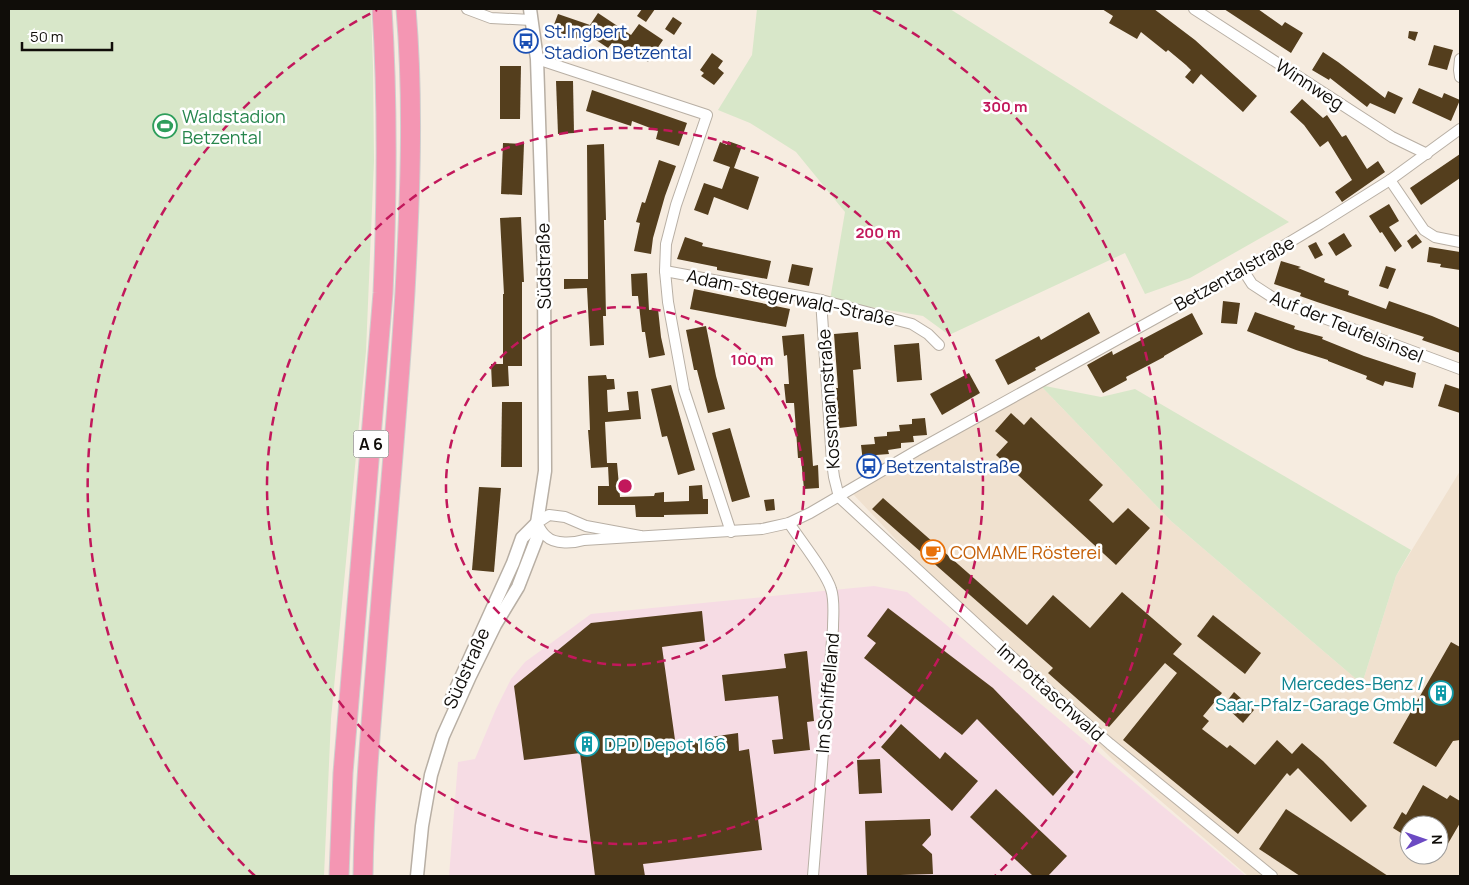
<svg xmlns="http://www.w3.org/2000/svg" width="1469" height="885" font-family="Manrope,sans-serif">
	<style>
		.built { fill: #f0e1cf; fill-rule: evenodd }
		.industrial { fill: #f6dce4 }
		.green { fill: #d8e7c9 }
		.building { fill: #543e1d }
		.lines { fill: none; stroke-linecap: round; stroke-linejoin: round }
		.minor-casing { stroke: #b8afa4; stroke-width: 12 }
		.tertiary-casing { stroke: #b8afa4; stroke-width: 15 }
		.motorway-casing { stroke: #cfcfce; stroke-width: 21 }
		.minor { stroke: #fff; stroke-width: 10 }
		.tertiary { stroke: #fff; stroke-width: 12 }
		.motorway { stroke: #f496b3; stroke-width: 19 }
		.ring { fill: none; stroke: #c2185b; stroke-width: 2.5; stroke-dasharray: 9 6 }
		.labels { text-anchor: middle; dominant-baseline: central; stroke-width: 5; stroke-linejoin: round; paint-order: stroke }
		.shield { fill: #fff; stroke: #585653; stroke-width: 1 }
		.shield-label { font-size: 16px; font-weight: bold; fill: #100d09 }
		.transit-label { font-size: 18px; fill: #164399; stroke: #fff; text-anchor: start }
		.street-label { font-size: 18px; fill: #100d09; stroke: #fff }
		.leisure-label { font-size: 18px; fill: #27864d; stroke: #fff; text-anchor: start }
		.food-label { font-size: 18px; fill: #c56008; stroke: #fff; text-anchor: start }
		.culture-label { font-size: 18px; fill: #0d838f; stroke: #fff; text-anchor: end }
		.centre { fill: #c2185b; stroke: #fff; stroke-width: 2.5 }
		.ring-label { font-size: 15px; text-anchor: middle; font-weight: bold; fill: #c2185b; stroke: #fff; stroke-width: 5; stroke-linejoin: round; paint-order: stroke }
	</style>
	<rect width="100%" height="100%" fill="#f6ece0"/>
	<path class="built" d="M 1040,385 L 1171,521 L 1362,684 L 1396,576 L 1460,471 L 1460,876 L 1248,876 L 1112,759 L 955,602 L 853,494 ZM 1409,825 L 1439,825 L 1439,855 L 1409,855 Z"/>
	<polygon class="industrial" points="874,586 907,592 1246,876 449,876 458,762 475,759 496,709 511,679 525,662 591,614"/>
	<g class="green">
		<polygon points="9,9 371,9 373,66 374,161 366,351 331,719 324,876 9,876"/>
		<polygon points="757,9 950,9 1289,222 1190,278 1145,294 1125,253 949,335 923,316 830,300 845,212 796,152 750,123 718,110 752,55"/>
		<polygon points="1040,385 1101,397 1135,389 1411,550 1396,576 1362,684 1171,521"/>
	</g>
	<g class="building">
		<polygon points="642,9 655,9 646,22 637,16"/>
		<polygon points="1102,9 1154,9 1195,40 1257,96 1243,112 1201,74 1193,84 1185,77 1191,70 1186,65 1168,50 1166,52 1141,32 1137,39 1109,23 1113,16"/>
		<polygon points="1224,9 1258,9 1282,26 1285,22 1303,33 1291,53"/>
		<polygon points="598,13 631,35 639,24 663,40 648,62 636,54 633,57 612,43 608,48 584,32 581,40 552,30 558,14 590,25"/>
		<polygon points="673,17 682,23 674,35 665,29"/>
		<polygon points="1409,31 1418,32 1415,41 1408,38"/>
		<polygon points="1434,45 1453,50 1447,70 1428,65"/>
		<polygon points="1323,52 1338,62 1385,98 1388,91 1403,98 1395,114 1370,103 1367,107 1330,78 1329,80 1312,70"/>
		<polygon points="712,53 723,61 718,68 724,73 714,85 701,76 704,73 700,70"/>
		<polygon points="500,66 521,66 520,119 500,119"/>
		<polygon points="556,81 573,81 574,133 558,134"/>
		<polygon points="1419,88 1442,98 1444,93 1460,100 1451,121 1412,103"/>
		<polygon points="592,90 687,123 679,146 656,139 658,131 632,121 631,126 586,111"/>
		<polygon points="1302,99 1323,118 1327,115 1342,137 1346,135 1367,169 1378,161 1385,172 1342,202 1335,192 1352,180 1328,141 1320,147 1304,125 1290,112"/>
		<polygon points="728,141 742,146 734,168 759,177 748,210 714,197 708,215 694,210 704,183 722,189 730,167 713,161 720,142 727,145"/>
		<polygon points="503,143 524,144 522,195 501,194"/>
		<polygon points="604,144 606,220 604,220 606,316 603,316 604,345 590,346 587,288 564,289 564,279 588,279 587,145"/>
		<polygon points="1460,154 1460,178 1421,205 1410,188"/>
		<polygon points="659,160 676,166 665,196 653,238 651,254 634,251 640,223 636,222 642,202 645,203"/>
		<polygon points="1389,204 1399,221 1389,227 1402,246 1395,252 1382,232 1380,233 1369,216"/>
		<polygon points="521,217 524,282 522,282 522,366 508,366 509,386 492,387 491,364 503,364 503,294 504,294 500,218"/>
		<polygon points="1344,233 1352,246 1336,256 1328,243"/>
		<polygon points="1416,234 1422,242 1412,249 1407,241"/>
		<polygon points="685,237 703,243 702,246 771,261 767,279 717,270 717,267 677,259"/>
		<polygon points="1316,242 1323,255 1315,259 1308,246"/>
		<polygon points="1429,247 1460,252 1460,270 1440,267 1441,264 1427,262"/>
		<polygon points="1281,261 1301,267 1298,268 1325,279 1324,282 1349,291 1348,295 1386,309 1389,301 1432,316 1460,328 1460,353 1422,340 1424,337 1317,302 1300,296 1301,293 1274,284"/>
		<polygon points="792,264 813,268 809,286 788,282"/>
		<polygon points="1386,266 1396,269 1388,289 1379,286"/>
		<polygon points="647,273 649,310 658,309 661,337 665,355 649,358 645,332 642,332 638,296 632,296 631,274"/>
		<polygon points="694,289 790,309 786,327 690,309"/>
		<polygon points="1223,301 1240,303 1237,324 1221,323"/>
		<polygon points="1089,312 1100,333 1035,368 1036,370 1008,385 995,360 1039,336 1041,340"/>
		<polygon points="1255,312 1295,326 1294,329 1323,337 1322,339 1364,356 1416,373 1413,388 1385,381 1383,386 1366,379 1367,376 1328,361 1328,360 1296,350 1247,331"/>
		<polygon points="1192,313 1203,334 1164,356 1164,357 1126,377 1127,380 1103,393 1087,365 1112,351 1113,355"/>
		<polygon points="706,326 716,376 725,409 708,413 697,370 694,370 686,330"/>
		<polygon points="858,332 861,369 853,370 857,426 839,428 836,388 838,388 834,334"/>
		<polygon points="804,334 813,466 818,465 819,488 804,489 801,458 798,458 794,403 786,403 784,384 789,384 787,355 784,356 782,336"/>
		<polygon points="919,343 922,380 897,382 894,345"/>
		<polygon points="969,373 980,393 942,415 930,394"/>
		<polygon points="606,375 607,379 614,379 615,389 607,390 608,412 629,410 627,392 638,391 641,419 605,422 607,463 617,463 620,497 654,496 655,493 664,492 664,502 689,501 689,486 702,485 703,499 708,499 708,514 664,515 664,517 636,517 635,505 598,505 598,486 609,486 608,466 608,467 591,468 588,430 590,430 588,376"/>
		<polygon points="1445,384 1460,389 1460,413 1438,406"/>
		<polygon points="671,385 695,470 678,475 667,436 662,437 651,389"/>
		<polygon points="502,402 522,402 522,467 501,467"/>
		<polygon points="1011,413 1024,425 1031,417 1103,485 1089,500 1113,523 1128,508 1150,528 1116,565 996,455 1008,442 995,431"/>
		<polygon points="925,418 927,435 913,436 914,442 901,443 901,448 888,450 889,454 876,455 877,461 863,462 861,445 875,444 874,437 887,436 887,432 900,431 899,425 912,424 912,419"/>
		<polygon points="730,428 750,497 732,502 712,433"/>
		<polygon points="479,487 501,488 494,572 472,570"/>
		<polygon points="883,498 1027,625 1053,595 1090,628 1122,592 1182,644 1173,654 1222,693 1203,716 1209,721 1202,729 1227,748 1230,745 1255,765 1277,740 1292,754 1302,743 1323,761 1367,806 1351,822 1298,768 1290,776 1287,773 1238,834 1123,740 1177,673 1165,663 1109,727 1048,673 1053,668 872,509"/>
		<polygon points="774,499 775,510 766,511 764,500"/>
		<polygon points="888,608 993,688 1074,772 1053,796 977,719 962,735 864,658 876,643 867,636"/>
		<polygon points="702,611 705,641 662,647 676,747 694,745 697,739 738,733 739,751 749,749 762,850 643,864 645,876 595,876 580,753 524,760 514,686 591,623"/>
		<polygon points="1213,615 1261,653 1245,674 1197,636"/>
		<polygon points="1451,642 1460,647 1460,740 1453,741 1436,767 1393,743"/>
		<polygon points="807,651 814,721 807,722 810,750 774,754 772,740 783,739 778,696 725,701 722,675 786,668 784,654"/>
		<polygon points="1234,692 1254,710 1243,723 1224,705"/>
		<polygon points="901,724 940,759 945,752 978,781 952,811 881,747"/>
		<polygon points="880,759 882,793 859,794 857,760"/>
		<polygon points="1423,785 1447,799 1450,795 1460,801 1460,823 1439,859 1439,825 1409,825 1409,838 1393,828 1402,812 1406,815"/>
		<polygon points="996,789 1067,856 1048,876 1033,876 970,817"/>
		<polygon points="1286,809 1388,876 1300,876 1259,849"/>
		<polygon points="930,819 931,835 922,845 932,854 933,874 867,876 865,821"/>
	</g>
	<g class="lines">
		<g class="minor-casing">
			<g id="minor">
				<polyline points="467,9 491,18 531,20"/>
				<polyline points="1194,9 1392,137 1427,154"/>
				<polyline points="537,59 707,115 676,205 666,244 665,271 668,302 684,390 731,532"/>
				<polyline points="1460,59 1459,70 1460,77"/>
				<polyline points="1390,180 1424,230 1435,237 1460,242"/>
				<polyline points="1243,270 1252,284 1278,301 1460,369"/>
				<polyline points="665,271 821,300 912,324 928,334 939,345"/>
				<polyline points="821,300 832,462 834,477 839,497"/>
				<polyline points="839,497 1049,691 1110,744 1272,876"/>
				<path d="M 789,523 C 800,540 826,572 831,589 C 835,601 833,615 833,628 L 813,876"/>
				<path d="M 640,536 L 586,526 L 565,517 L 549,515 L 537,523 C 539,527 542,533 546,536 C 555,545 574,543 584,540 L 762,529 L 789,523 L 810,513 L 916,451 L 1243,270 L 1320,224 L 1390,180 L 1460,129"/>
			</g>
		</g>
		<g class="tertiary-casing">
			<g id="tertiary">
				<polyline points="450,702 513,563 522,538 537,523"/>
				<polyline points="417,876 422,826 431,775 443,736 470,676 495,625 518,587 537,538 537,523 545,471 544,273 537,59 530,9"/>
			</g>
		</g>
		<g class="motorway-casing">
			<g id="motorway">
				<path d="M 339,876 L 343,773 L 383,293 C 387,198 388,104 382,9"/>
				<path d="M 363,876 C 364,801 371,725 377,650 C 386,531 398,412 405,292 C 410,198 414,103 406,9"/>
			</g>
		</g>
		<use href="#minor" class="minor"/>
		<use href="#tertiary" class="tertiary"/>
		<use href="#motorway" class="motorway"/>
	</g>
	<g class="ring">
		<circle cx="625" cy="486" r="179"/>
		<circle cx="625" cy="486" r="358"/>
		<path d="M255 876A537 537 0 0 1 377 10M873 10A537 537 0 0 1 995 876"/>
	</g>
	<defs>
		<g id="bus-ring" transform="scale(1.25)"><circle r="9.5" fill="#fff" stroke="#1a4fb4" stroke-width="1.5"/><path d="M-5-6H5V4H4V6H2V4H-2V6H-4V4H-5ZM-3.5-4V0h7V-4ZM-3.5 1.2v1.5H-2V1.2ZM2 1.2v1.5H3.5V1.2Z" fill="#1a4fb4"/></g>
		<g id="stadium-ring" transform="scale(1.25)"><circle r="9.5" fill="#fff" stroke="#2e9e5b" stroke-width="1.5"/><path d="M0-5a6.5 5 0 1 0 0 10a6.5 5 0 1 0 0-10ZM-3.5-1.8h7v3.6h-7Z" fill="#2e9e5b"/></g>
		<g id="cafe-ring" transform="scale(1.25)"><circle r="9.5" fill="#fff" stroke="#e8710a" stroke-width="1.5"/><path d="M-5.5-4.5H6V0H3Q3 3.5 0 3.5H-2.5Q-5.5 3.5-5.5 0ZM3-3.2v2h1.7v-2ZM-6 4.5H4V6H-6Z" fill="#e8710a"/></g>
		<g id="building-ring" transform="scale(1.25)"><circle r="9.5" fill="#fff" stroke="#0f9aa8" stroke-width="1.5"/><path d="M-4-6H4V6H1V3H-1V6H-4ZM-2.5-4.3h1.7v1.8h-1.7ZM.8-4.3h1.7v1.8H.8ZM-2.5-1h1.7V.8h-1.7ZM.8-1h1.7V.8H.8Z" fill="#0f9aa8"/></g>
	</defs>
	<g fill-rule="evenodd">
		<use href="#bus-ring" x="526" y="41"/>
		<use href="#stadium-ring" x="165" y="126"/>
		<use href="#bus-ring" x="869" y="466"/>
		<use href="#cafe-ring" x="933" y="552"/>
		<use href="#building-ring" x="1441" y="693"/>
		<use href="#building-ring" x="587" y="744"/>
	</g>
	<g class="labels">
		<rect class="shield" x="353.5" y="430.5" width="35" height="27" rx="4"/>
		<g class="shield-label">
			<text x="371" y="444">A 6</text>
		</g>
		<g class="transit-label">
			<text x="544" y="31">St.Ingbert<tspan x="544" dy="21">Stadion Betzental</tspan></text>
			<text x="886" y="466">Betzentalstraße</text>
		</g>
		<g class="street-label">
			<text transform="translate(1310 84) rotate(33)">Winnweg</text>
			<text transform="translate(543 266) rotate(-91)">Südstraße</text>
			<text transform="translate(1234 273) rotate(-29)">Betzentalstraße</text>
			<text transform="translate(791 297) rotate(12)">Adam-Stegerwald-Straße</text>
			<text transform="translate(1347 326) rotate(22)">Auf der Teufelsinsel</text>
			<text transform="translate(828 399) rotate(-94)">Kossmannstraße</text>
			<text transform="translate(466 668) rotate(-66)">Südstraße</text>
			<text transform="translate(1051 692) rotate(42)">Im Pottaschwald</text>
			<text transform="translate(827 693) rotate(-85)">Im Schiffelland</text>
		</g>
		<g class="leisure-label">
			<text x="182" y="116">Waldstadion<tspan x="182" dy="21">Betzental</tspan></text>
		</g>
		<g class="food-label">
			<text x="950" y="552">COMAME Rösterei</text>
		</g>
		<g class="culture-label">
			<text x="1424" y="683">Mercedes-Benz /<tspan x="1424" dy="21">Saar-Pfalz-Garage GmbH</tspan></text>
			<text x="604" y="744" text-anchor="start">DPD Depot 166</text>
		</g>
	</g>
	<circle cx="625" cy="486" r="8" class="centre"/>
	<g class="ring-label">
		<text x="1005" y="112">300 m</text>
		<text x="878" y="238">200 m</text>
		<text x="752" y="365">100 m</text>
	</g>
	<rect width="1469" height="885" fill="none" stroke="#100d09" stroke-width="20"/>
	<g transform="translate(1424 840) rotate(88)"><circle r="24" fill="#ffffff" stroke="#9f9e9d"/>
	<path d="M0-4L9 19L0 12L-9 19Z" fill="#6c4ac3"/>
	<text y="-8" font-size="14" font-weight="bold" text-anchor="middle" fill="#100d09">N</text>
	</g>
	<path d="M22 42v8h90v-8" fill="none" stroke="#100d09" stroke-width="2.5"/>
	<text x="30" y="42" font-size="15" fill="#100d09" stroke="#ffffff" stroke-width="4" paint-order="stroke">50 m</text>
</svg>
